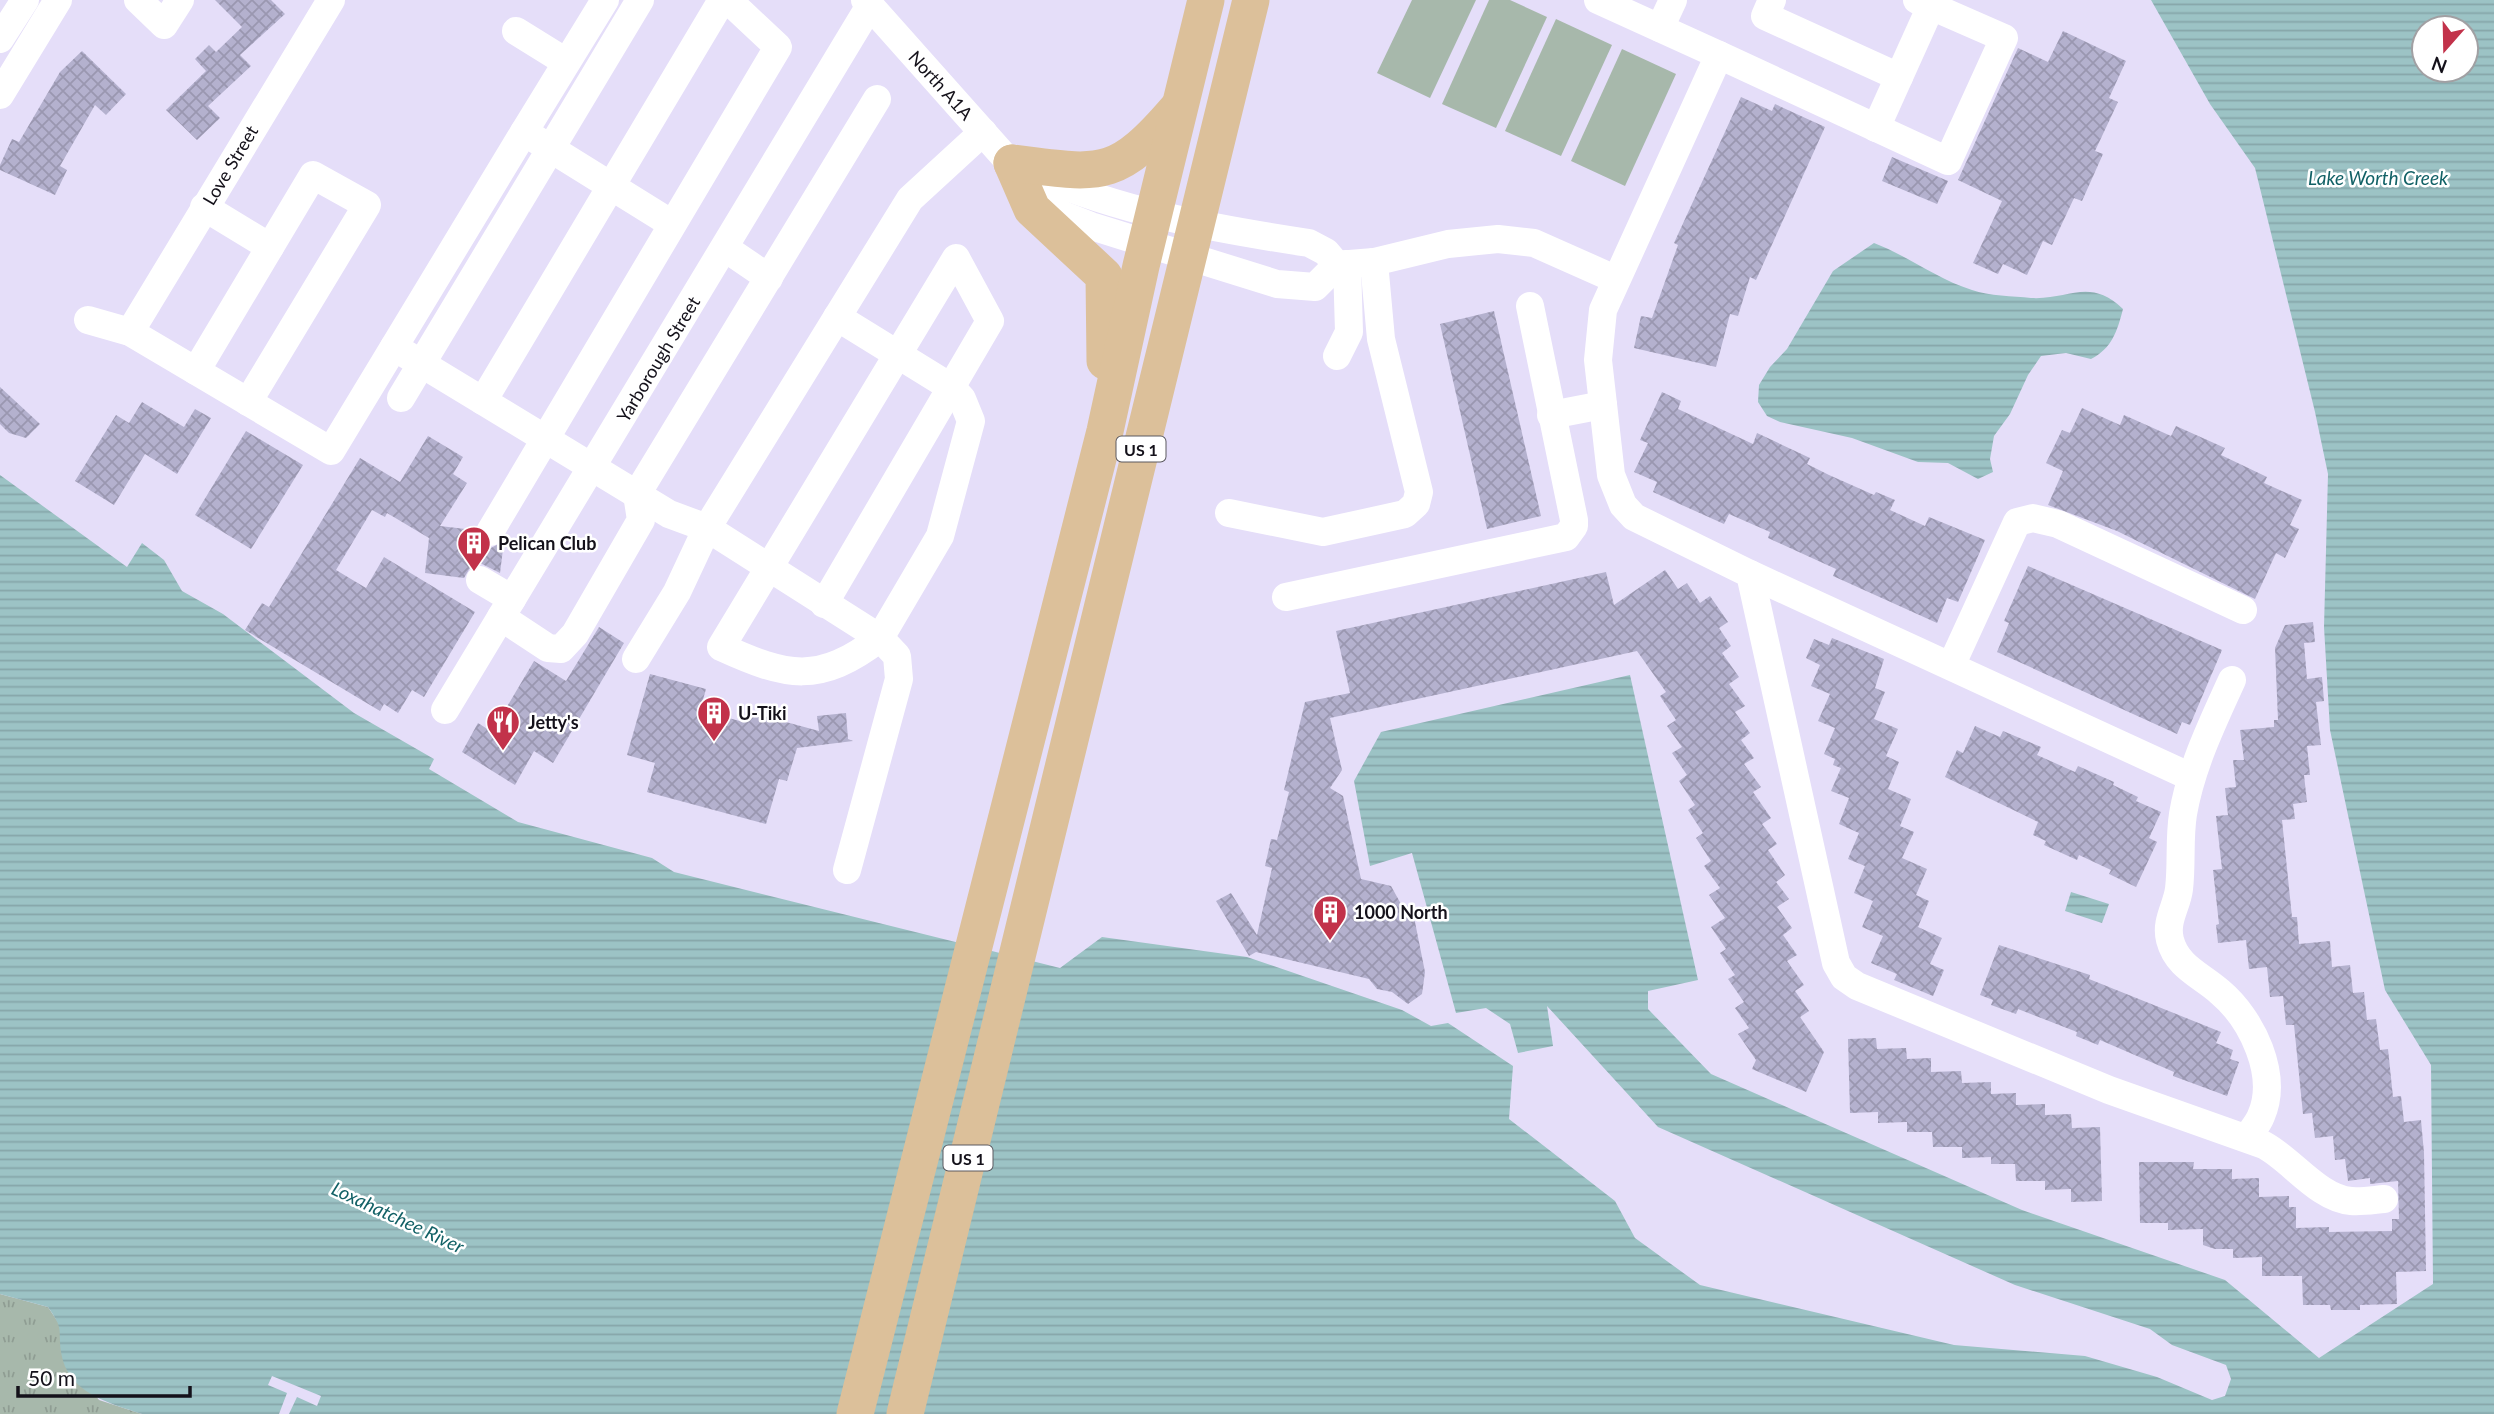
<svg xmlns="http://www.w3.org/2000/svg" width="2494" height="1414" font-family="Lato,sans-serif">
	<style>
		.park { fill: url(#park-tufts) }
		.garden { fill: #a7b8ab }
		.water { fill: url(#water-rules); fill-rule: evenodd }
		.pier { fill: #e5def9 }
		.building { fill: url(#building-cross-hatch) }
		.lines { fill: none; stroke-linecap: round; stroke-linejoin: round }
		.minor { stroke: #fff; stroke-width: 28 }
		.major { stroke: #dcc09a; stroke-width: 37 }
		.labels { text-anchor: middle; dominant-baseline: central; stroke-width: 5; stroke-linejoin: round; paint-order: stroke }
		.shield { fill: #fff; stroke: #5a585f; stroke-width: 2 }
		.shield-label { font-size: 16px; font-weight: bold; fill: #14111a }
		.street-label { font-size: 18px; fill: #14111a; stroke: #fff }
		.poi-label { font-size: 18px; font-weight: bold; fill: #14111a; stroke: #fff; text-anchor: start }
		.water-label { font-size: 19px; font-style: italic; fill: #126166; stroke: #fff }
	</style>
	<defs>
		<pattern id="park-tufts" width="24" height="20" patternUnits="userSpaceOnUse" patternTransform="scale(1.75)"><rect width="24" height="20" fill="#a7b8ab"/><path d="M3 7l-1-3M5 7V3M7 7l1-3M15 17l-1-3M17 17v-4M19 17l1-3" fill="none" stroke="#8f9d93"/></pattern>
		<pattern id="water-rules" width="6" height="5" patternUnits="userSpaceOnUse" patternTransform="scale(1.75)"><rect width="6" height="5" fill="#9cc3c5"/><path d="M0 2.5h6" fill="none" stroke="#86a6a9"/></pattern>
		<pattern id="building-cross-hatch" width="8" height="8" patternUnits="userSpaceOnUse" patternTransform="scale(1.75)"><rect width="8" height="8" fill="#b4b1ce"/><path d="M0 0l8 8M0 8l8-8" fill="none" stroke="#9a97b0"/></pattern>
	</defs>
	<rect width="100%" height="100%" fill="#e5def9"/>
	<polygon class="park" points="0,1294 48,1307 62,1328 61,1351 99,1400 142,1414 0,1414"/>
	<g class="garden">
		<polygon points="1412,0 1476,0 1430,98 1377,73"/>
		<polygon points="1489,0 1510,0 1547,17 1496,128 1442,104"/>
		<polygon points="1556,19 1612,45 1561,156 1505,131"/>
		<polygon points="1622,49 1676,74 1625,186 1571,161"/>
	</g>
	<g class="water">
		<path d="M 2151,0 L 2494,0 L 2494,1414 L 142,1414 C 109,1403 67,1393 61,1352 C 58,1327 64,1330 48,1307 L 0,1294 L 0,475 L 127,567 L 142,543 L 164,560 L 182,591 L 223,614 L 354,713 L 434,759 L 429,769 L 518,822 L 652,858 L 674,872 L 1060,968 L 1102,937 L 1247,957 L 1402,1010 L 1431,1026 L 1448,1023 L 1513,1066 L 1509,1119 L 1615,1201 L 1635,1238 L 1700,1285 L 1954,1345 L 2085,1356 L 2157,1377 L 2212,1400 L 2225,1396 L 2231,1379 L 2226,1365 L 2172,1345 L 2150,1329 L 2015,1285 L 1658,1127 L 1547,1006 L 1553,1046 L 1518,1053 L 1510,1024 L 1486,1008 L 1456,1013 L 1412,853 L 1370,866 L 1354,781 L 1381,732 L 1630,675 L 1698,980 L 1648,991 L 1648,1009 L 1711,1074 L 2022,1210 L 2225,1280 L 2319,1358 L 2433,1284 L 2431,1065 L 2385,990 L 2330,730 L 2324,627 L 2328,474 L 2315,412 L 2255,168 L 2210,104 ZM 2424,28 L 2466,28 L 2466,70 L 2424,70 Z"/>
		<path d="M 1874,243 C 1908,256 1937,279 1972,290 C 1989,296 2013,296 2031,298 C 2070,300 2089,277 2123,309 C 2117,332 2112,348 2091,359 L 2066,353 L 2041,356 L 2028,375 L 2010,414 L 1994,436 L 1990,459 L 1993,472 L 1978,479 L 1948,463 L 1918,462 L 1852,438 L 1780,422 L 1767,416 L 1758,402 L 1759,385 L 1770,367 L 1787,349 L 1833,271 Z"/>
		<polygon points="2071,892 2109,904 2102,923 2065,911"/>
	</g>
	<polygon class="pier" points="272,1376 321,1396 317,1406 297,1397 289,1414 279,1414 287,1393 268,1385"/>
	<g class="building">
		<polygon points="215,0 271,0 285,14 240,55 251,66 208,106 220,118 197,140 166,110 206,71 195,59 209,45 216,52 242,27"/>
		<polygon points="2063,31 2126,61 2109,98 2118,102 2095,151 2103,154 2082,201 2074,198 2052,245 2043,241 2027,275 2003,264 1998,274 1973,263 2002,201 1958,180 2018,48 2048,62"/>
		<polygon points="82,51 126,94 106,115 95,105 60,166 67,170 55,195 0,170 0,165 12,139 19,142 60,72"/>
		<polygon points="1741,97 1772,111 1775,104 1825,127 1756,280 1750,277 1738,316 1730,314 1716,367 1634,348 1641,316 1652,318 1678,245 1674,243"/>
		<polygon points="1892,157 1948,181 1937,204 1882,181"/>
		<polygon points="1494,311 1541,516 1487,529 1440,324"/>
		<polygon points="0,387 40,424 26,438 9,433 0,424"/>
		<polygon points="1662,392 1681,401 1678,409 1753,444 1757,433 1810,458 1807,464 1829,475 1874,495 1876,492 1895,500 1890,510 1925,526 1929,517 1985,540 1958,602 1947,598 1937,623 1833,576 1836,569 1768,538 1770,532 1729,514 1724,524 1653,492 1657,482 1634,472 1648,443 1640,440"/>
		<polygon points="142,402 184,427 195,409 211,418 177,474 145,454 114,505 75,481 116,415 129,423"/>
		<polygon points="2082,408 2120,425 2124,415 2171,436 2176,426 2225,448 2221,455 2267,477 2264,483 2302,500 2290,525 2299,529 2285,558 2276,553 2255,599 2117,531 2048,505 2063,471 2046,463 2062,430 2070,433"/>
		<polygon points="246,431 303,465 251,549 195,515"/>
		<polygon points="428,436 463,457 453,474 467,483 440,526 474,530 476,541 489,549 504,541 500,573 480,563 471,566 464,578 425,573 429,538 387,513 385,517 372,510 336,570 366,588 384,557 475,612 424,697 412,690 398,713 384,704 380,711 245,630 262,603 269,607 360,458 400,482"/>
		<polygon points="2028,566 2222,650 2190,725 2182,722 2177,734 1997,652 2009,623 2004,621"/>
		<polygon points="1665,570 1678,589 1687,583 1700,603 1710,596 1728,622 1719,628 1731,646 1722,653 1739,677 1729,684 1745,706 1735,712 1750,733 1741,740 1754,758 1744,764 1761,787 1753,792 1771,818 1762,824 1777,844 1768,850 1785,875 1776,882 1789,899 1777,907 1792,928 1783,935 1797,955 1787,961 1804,985 1795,991 1809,1011 1800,1017 1824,1052 1806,1092 1752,1069 1756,1060 1738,1034 1749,1028 1735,1008 1744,1002 1728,979 1735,975 1720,953 1726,949 1711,927 1725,918 1709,895 1720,888 1704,866 1711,861 1696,838 1703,833 1688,810 1695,805 1679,781 1687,775 1672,753 1682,747 1667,726 1676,720 1660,696 1666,692 1637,651 1330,718 1342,770 1330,788 1343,796 1361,879 1391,886 1401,904 1412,907 1425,972 1422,994 1408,1004 1392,992 1377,989 1369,979 1256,952 1249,956 1216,901 1231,893 1257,935 1272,868 1265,866 1271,839 1277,840 1289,792 1284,790 1305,702 1350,693 1336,631 1606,572 1614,605"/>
		<polygon points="2313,622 2315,642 2304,643 2307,679 2322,677 2324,701 2316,702 2321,745 2307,746 2310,775 2304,775 2307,802 2293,804 2295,819 2282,820 2292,917 2297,917 2299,944 2330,941 2332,967 2350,965 2353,993 2364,992 2367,1020 2376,1019 2380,1050 2388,1049 2393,1097 2401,1096 2404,1122 2421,1120 2424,1153 2426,1271 2396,1272 2397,1304 2360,1305 2360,1310 2331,1310 2330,1305 2303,1305 2302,1276 2262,1276 2262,1257 2233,1258 2233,1249 2215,1249 2203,1245 2203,1229 2168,1230 2168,1223 2140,1223 2139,1162 2194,1162 2193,1169 2232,1169 2232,1179 2259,1178 2259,1197 2289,1196 2289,1207 2296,1207 2296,1228 2329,1227 2329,1232 2392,1231 2392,1219 2399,1219 2398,1181 2370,1184 2370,1178 2348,1181 2345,1159 2335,1160 2333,1136 2315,1138 2312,1113 2303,1114 2294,1025 2286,1025 2283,996 2270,997 2267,967 2249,969 2246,940 2218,943 2216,925 2219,924 2213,870 2222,869 2216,816 2228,815 2225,788 2236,787 2233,760 2244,760 2240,730 2274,727 2274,720 2278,720 2275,648 2285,625"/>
		<polygon points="599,627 624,643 553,763 534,751 515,785 462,752 478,723 492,732 534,661 566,681"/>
		<polygon points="1832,638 1884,659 1875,688 1885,692 1874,719 1898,729 1886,756 1899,762 1888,789 1911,799 1900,826 1914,832 1902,858 1927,869 1916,895 1929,901 1918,927 1942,938 1930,964 1944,970 1933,996 1894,980 1897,974 1871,963 1883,936 1862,927 1873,901 1854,893 1865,866 1848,859 1859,833 1839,824 1849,798 1831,791 1841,768 1833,765 1835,759 1824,754 1835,728 1818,721 1830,694 1811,686 1820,665 1806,658 1814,639 1829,645"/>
		<polygon points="650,674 706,689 700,710 743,722 746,711 819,731 817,716 846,713 848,739 853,741 797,748 787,781 779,779 766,824 647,792 655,763 627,755"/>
		<polygon points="1975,726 2000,737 2003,731 2041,747 2037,755 2075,772 2078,766 2114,782 2113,785 2138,797 2136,801 2161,812 2149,838 2157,842 2136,887 2109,874 2111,870 2079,855 2077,860 2044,845 2046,841 2033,835 2038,822 1945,777 1957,750 1963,753"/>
		<polygon points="1999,945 2090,975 2089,979 2221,1032 2216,1043 2233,1050 2230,1059 2239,1062 2227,1096 2173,1076 2174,1072 2100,1040 2098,1045 2076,1036 2077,1032 2018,1009 2016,1014 1991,1005 1993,1000 1980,995"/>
		<polygon points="1876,1038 1877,1049 1906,1048 1907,1059 1931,1058 1931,1072 1961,1071 1962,1083 1991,1082 1991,1094 2016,1093 2016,1105 2045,1104 2045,1115 2071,1114 2072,1128 2100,1127 2102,1201 2071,1202 2071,1189 2045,1190 2045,1181 2016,1181 2015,1164 1991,1164 1991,1157 1962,1158 1962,1147 1933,1147 1932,1132 1907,1132 1907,1122 1878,1123 1878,1112 1850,1113 1848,1039"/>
	</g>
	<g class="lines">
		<g class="minor">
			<polyline points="138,0 164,25 180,0"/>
			<polyline points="605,0 524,132 672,224"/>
			<polyline points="865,0 1043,200 1063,215 1091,226 1277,284 1315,287 1337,265 1374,262 1448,244 1498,239 1534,243 1615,279"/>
			<path d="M 1598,0 L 1719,55 L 1603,310 L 1598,360 L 1611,475 L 1623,505 L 1634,517 L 1750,574 L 1836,963 L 1844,977 L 1857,986 L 2109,1090 L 2264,1145 C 2292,1160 2318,1198 2351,1201 C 2361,1202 2373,1200 2384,1199"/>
			<polyline points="1772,0 1765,16 1899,77"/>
			<polyline points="1660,28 1673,0"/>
			<polyline points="516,31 566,62"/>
			<polyline points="0,39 25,0"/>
			<polyline points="1719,55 1948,161 2004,38 1917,0"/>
			<polyline points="0,95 58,0"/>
			<polyline points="1876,128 1931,6"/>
			<path d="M 1033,173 C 1120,212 1216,229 1309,243 L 1326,252 L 1337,265"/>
			<polyline points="204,207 270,247"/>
			<polyline points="725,248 769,278"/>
			<polyline points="88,320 130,332 331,451 524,132"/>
			<polyline points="130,332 331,0"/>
			<polyline points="394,347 669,514 707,528 880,638 940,536 971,421 962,399 952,388 837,317"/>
			<polyline points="1337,356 1349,332 1347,264"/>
			<polyline points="196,371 313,175 367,205 248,402"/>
			<polyline points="401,398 640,0"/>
			<polyline points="483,401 722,0"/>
			<polyline points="1551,415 1603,405"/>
			<polyline points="1229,513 1323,532 1405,514 1416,504 1419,492 1381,339 1374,262"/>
			<polyline points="490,532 778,47 728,0"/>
			<polyline points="1750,574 2191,777"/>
			<polyline points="480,580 512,599"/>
			<polyline points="1286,597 1566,537 1574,526 1574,520 1530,306"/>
			<path d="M 824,604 L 990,321 L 956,258 L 721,647 C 787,677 819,685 880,638 L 897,656 L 899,679 L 847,870"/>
			<polyline points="501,617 548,648 561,649 575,634 641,520 637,494 877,99"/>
			<polyline points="636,659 677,592 707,528 910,199 983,132"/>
			<polyline points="1951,666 2017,522 2033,518 2058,524 2243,610"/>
			<path d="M 2232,680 C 2212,724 2191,767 2183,814 C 2179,839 2182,864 2179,889 C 2177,906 2165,921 2170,940 C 2177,967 2201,975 2220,992 C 2252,1019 2279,1075 2261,1116 C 2258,1124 2251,1131 2247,1138"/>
			<polyline points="445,710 869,7"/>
		</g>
		<g class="major">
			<polyline points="1012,163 1032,209 1104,276 1105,361"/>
			<path d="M 1012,163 C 1101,174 1115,181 1177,109"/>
			<polyline points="855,1414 1105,431 1141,266 1206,0"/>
			<polyline points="905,1414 1251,0"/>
		</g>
	</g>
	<defs>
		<g id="building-pin" transform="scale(1.75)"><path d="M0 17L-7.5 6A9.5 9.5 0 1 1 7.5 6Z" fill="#c2324a" stroke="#fff"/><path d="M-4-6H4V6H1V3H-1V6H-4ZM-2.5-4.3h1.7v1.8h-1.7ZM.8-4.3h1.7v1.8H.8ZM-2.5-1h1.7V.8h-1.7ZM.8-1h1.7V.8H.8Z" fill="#fff"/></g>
		<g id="restaurant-pin" transform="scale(1.75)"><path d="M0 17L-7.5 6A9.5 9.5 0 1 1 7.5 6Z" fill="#c2324a" stroke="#fff"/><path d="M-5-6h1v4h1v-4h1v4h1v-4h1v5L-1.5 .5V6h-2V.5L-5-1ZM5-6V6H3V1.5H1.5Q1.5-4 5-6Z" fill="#fff"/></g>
	</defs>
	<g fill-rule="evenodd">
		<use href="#building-pin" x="474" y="543"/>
		<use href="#building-pin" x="714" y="713"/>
		<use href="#restaurant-pin" x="503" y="722"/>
		<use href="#building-pin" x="1330" y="912"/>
	</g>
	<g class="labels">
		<g class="shield">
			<rect x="1116.5" y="436.5" width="49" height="25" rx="5"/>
			<rect x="943.5" y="1145.5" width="49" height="25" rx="5"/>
		</g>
		<g class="shield-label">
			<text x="1141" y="449">US 1</text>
			<text x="968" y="1158">US 1</text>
		</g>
		<g class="street-label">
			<text transform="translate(941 85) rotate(48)">North A1A</text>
			<text transform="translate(230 165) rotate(-59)">Love Street</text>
			<text transform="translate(658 359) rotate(-59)">Yarborough Street</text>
		</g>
		<g class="poi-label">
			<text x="498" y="543">Pelican Club</text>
			<text x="738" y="713">U-Tiki</text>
			<text x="528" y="722">Jetty's</text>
			<text x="1354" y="912">1000 North</text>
		</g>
		<g class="water-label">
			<text x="2378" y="177">Lake Worth Creek</text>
			<text transform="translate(398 1217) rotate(25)">Loxahatchee River</text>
		</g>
	</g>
	<g transform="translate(2445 49) rotate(200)"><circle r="33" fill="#ffffff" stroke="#a1a0a3" stroke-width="2"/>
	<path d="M0-5L12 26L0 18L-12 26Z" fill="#c2324a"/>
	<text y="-10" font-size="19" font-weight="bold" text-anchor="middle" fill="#14111a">N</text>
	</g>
	<path d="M18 1386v10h172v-10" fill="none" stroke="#14111a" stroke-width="3.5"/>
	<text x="28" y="1386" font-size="21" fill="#14111a" stroke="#ffffff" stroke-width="5" paint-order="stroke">50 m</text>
</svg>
